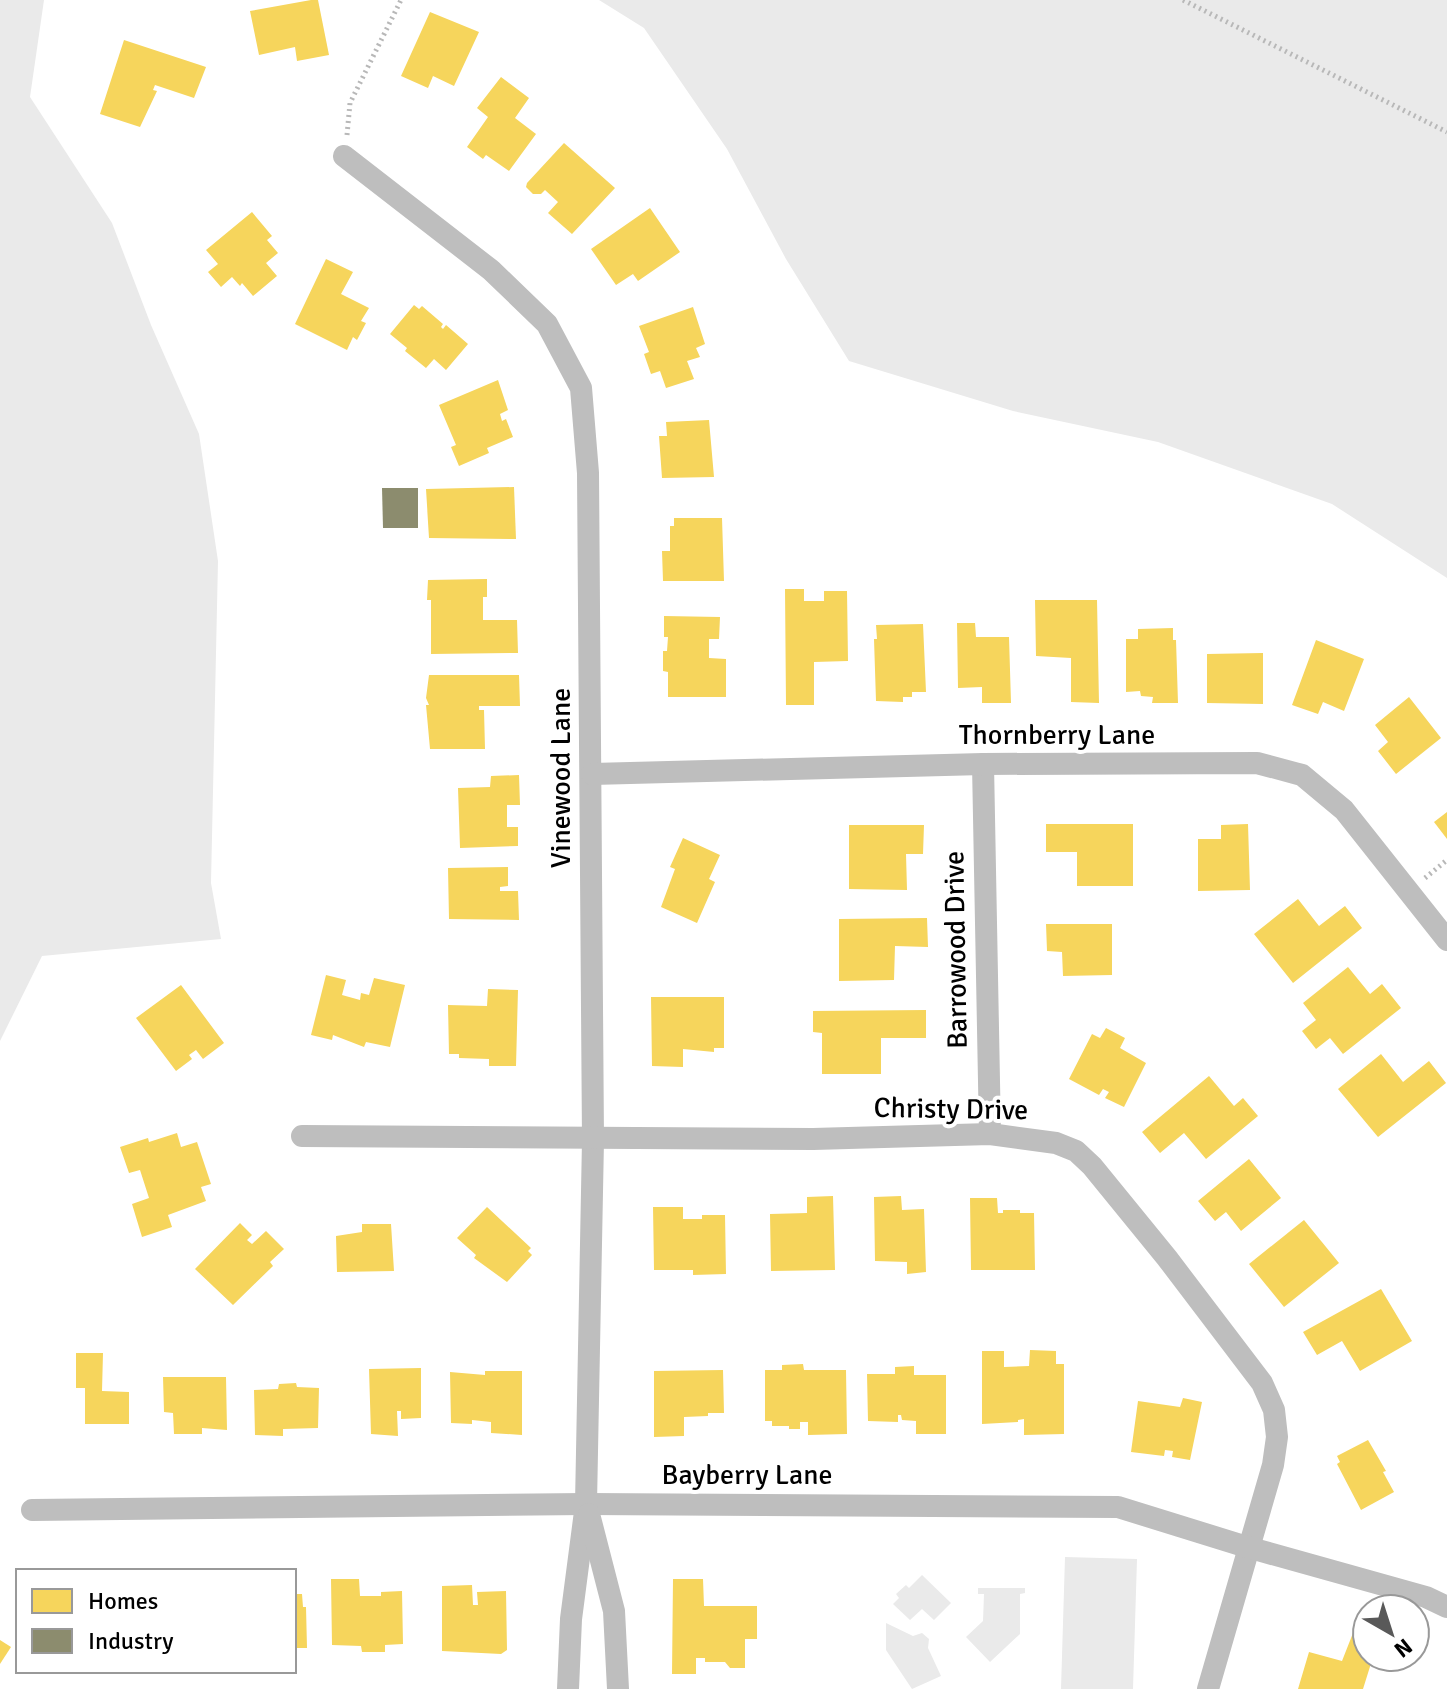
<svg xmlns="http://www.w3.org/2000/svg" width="1447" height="1689" font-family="Signika,sans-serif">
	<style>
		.green { fill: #eaeaea }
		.homes { fill: #f6d55c }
		.industry { fill: #8c8c6e }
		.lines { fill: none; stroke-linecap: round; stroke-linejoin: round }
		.path { stroke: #b8b8b8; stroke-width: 5; stroke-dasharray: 2 4; stroke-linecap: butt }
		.minor { stroke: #bebebe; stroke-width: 22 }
		.labels { text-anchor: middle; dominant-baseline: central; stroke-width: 8; stroke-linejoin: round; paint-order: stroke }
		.street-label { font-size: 28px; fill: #000; stroke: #fff }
	</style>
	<rect width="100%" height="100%" fill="#fff"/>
	<g class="green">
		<polygon points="0,0 44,0 30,97 112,223 151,325 199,434 218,561 211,883 221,939 42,956 0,1041"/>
		<polygon points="599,0 1447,0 1447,578 1332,504 1158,442 1013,411 849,361 786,259 727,149 644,28"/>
		<polygon points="1065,1557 1137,1559 1133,1689 1061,1689"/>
		<polygon points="922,1575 951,1603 934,1620 922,1609 910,1620 893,1604 899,1598 896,1594 906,1585 909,1588"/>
		<polygon points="978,1588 1025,1588 1025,1593 1020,1594 1020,1634 990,1662 966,1637 983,1621 984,1594 978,1594"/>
		<polygon points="886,1623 913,1636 922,1633 929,1639 928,1648 941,1676 912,1689 886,1650"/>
	</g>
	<g class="homes">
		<polygon points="311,0 318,0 329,55 297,61 295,47 259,55 250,11"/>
		<polygon points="430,12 479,32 454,86 433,76 428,88 401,76"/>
		<polygon points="124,40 206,67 194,98 155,85 153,90 157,91 140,127 100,114"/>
		<polygon points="501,77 529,98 515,118 536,134 509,171 486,155 483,159 467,147 488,117 477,108"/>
		<polygon points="564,143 615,188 572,234 548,213 558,202 545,190 541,194 533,194 526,187 527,183"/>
		<polygon points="650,208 680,252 638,281 633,274 616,285 591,249"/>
		<polygon points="252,212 272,236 267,240 278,253 266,263 277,276 253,296 242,283 240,286 232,277 221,287 208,272 218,264 206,250"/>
		<polygon points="326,259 353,272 341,294 369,308 361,321 366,323 357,340 353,337 347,350 295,324"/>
		<polygon points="414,305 419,309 422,306 443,324 441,327 443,329 446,325 468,344 446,370 434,359 426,368 405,351 407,348 390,334"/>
		<polygon points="693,307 705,344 696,348 700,357 687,361 694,379 666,388 660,371 651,374 644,354 649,352 639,326"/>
		<polygon points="498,380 508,410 500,414 502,421 506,419 513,437 487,448 489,453 459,466 451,447 456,445 439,405"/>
		<polygon points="709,420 714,477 662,478 659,436 667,436 666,422"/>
		<polygon points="514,487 516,539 429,538 426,489"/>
		<polygon points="674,518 722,518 724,581 663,581 662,551 670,551 670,526 674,526"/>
		<polygon points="487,579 487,597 483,597 483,620 517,620 518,653 431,654 431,600 427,600 428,580"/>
		<polygon points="785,589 804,589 804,601 824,601 824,591 847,591 848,661 814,662 814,705 786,705"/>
		<polygon points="1035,600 1097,600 1099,703 1071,702 1071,658 1036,656"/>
		<polygon points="664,616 720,617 719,639 709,639 709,658 726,659 726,697 668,697 668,672 663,671 663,651 667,651 668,637 664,637"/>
		<polygon points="957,623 975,623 976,637 1009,637 1011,703 982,703 982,687 958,688"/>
		<polygon points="923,624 926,692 912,692 912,697 903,697 903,702 876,701 874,639 877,639 876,625"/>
		<polygon points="1173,628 1173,640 1176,640 1178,703 1152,703 1153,697 1141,696 1140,691 1126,692 1126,639 1138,639 1138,629"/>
		<polygon points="1316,640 1364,659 1344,711 1323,702 1318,714 1292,705"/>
		<polygon points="1263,653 1263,704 1207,703 1207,654"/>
		<polygon points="429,675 519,675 520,706 479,706 479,710 484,710 485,749 430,749 426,705 429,705 426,698"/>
		<polygon points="1409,697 1441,738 1396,774 1378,751 1388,742 1375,725"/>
		<polygon points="519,775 520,805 507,805 507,827 518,827 518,846 460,848 458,788 490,787 491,776"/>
		<polygon points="1447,812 1447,839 1434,822"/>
		<polygon points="1046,824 1133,824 1133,886 1077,886 1077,852 1046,852"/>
		<polygon points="1248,824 1250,890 1198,891 1198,839 1221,839 1221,825"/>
		<polygon points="849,825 924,825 923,854 906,854 907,890 849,889"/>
		<polygon points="683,838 720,855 709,879 715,882 697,923 661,907 675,869 670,867"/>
		<polygon points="508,867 508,886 500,887 500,891 518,891 519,920 449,919 448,868"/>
		<polygon points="1298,899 1319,926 1345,906 1362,928 1293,983 1254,934"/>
		<polygon points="927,918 928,947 895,946 894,980 839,981 839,919"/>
		<polygon points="1046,924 1112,924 1112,975 1063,976 1062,952 1047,951"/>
		<polygon points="1348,967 1370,994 1382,984 1401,1008 1343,1054 1330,1038 1316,1049 1302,1031 1316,1020 1303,1003"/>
		<polygon points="326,975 346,980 342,995 360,1000 361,993 369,995 374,978 405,985 390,1047 366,1042 364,1047 333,1035 332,1040 311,1035"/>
		<polygon points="181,985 224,1043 203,1059 196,1050 189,1055 192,1059 176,1071 136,1018"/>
		<polygon points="488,989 518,990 516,1066 489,1066 489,1059 459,1058 459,1054 449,1054 448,1005 487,1006"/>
		<polygon points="651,997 724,997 724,1048 714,1048 714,1052 683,1049 683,1067 652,1066"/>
		<polygon points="926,1010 926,1038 881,1038 881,1074 822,1074 822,1033 813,1032 813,1011"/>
		<polygon points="1106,1028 1125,1038 1120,1048 1146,1063 1124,1107 1105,1098 1109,1092 1103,1089 1099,1095 1069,1079 1092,1034 1100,1038"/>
		<polygon points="1381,1054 1403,1082 1429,1061 1446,1083 1378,1137 1338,1089"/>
		<polygon points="1209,1076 1234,1106 1243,1098 1258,1116 1206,1159 1184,1133 1160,1153 1142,1132"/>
		<polygon points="177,1133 181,1147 197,1142 211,1184 201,1187 206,1201 168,1215 172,1227 142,1237 132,1204 149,1198 140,1170 129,1173 120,1147 148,1138 149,1142"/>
		<polygon points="1249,1159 1281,1198 1241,1231 1226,1212 1215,1221 1198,1201"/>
		<polygon points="833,1196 835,1270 771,1271 770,1214 807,1213 807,1197"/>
		<polygon points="901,1196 902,1210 924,1209 926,1272 907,1274 907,1262 875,1261 874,1197"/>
		<polygon points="970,1198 997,1198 998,1213 1003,1213 1003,1210 1020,1210 1020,1213 1034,1213 1035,1270 971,1270"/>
		<polygon points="487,1207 531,1248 528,1251 532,1255 507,1282 474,1258 476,1255 457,1238"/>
		<polygon points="653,1207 683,1207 683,1219 702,1219 702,1215 725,1215 726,1274 693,1275 693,1270 654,1270"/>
		<polygon points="1304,1220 1339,1263 1284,1307 1249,1264"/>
		<polygon points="240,1223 252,1235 247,1240 252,1244 266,1231 284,1249 270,1262 273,1266 233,1305 195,1269"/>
		<polygon points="362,1224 391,1224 394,1271 337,1272 336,1236 362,1232"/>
		<polygon points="1381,1289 1412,1341 1360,1371 1342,1341 1317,1355 1303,1332"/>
		<polygon points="1030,1350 1056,1351 1056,1364 1064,1364 1064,1434 1024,1435 1024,1419 1018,1420 1018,1422 982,1424 982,1351 1004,1351 1004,1367 1029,1366"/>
		<polygon points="76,1353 103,1353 102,1391 129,1392 129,1424 85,1424 85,1388 76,1388"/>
		<polygon points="803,1364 804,1370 846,1370 847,1434 808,1435 808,1422 800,1422 800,1429 789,1429 789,1426 772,1426 772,1421 765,1421 765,1370 782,1370 782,1365"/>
		<polygon points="914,1366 914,1375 946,1375 946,1434 916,1434 916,1421 902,1420 901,1415 898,1415 898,1422 868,1421 867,1374 895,1374 895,1367"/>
		<polygon points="421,1368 421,1418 401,1419 401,1411 397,1411 398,1436 371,1434 369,1369"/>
		<polygon points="723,1370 724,1413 708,1413 708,1416 684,1417 684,1436 654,1437 654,1371"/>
		<polygon points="485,1371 522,1371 522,1435 491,1433 491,1422 472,1420 472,1424 451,1423 450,1372 485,1375"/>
		<polygon points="163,1377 226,1377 227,1430 202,1428 202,1434 174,1434 173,1413 164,1412"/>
		<polygon points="296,1383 297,1387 319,1388 318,1428 283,1429 283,1436 255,1435 254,1390 278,1389 279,1384"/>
		<polygon points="1183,1398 1202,1402 1190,1460 1172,1457 1173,1451 1165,1450 1164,1456 1131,1452 1138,1401 1180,1407"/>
		<polygon points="1368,1440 1386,1471 1383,1472 1394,1492 1361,1510 1337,1464 1340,1462 1337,1456"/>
		<polygon points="331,1579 359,1579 360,1596 381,1596 381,1592 402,1591 403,1644 385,1645 385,1652 362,1652 361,1646 332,1645"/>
		<polygon points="673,1579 703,1579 704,1606 757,1606 757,1639 745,1639 745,1668 730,1668 725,1662 705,1662 705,1658 696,1658 696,1674 672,1674"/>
		<polygon points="472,1585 473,1605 478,1605 477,1592 506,1591 507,1650 501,1654 442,1651 442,1586"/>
		<polygon points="294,1594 302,1594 303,1607 306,1607 307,1648 294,1648"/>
		<polygon points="1353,1633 1367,1638 1367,1657 1373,1657 1363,1689 1298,1689 1309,1652 1342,1661"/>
		<polygon points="0,1640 11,1647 0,1664"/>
	</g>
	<polygon class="industry" points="382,488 418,488 418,528 383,528"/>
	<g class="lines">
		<g class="path">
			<polyline points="1183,0 1447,132"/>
			<polyline points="347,135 350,103 401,0"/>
			<polyline points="1425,878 1447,860"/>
		</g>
		<g class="minor">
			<polyline points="344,156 491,270 547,324 581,388 588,473 593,1140 586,1504 571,1619 568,1689"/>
			<polyline points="983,764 990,1134"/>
			<polyline points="592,774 983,764 1257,763 1302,775 1344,810 1447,940"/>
			<polyline points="302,1136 813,1139 990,1134 1056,1143 1076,1151 1092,1166 1167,1258 1262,1383 1274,1410 1277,1437 1273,1465 1208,1689"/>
			<polyline points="32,1510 586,1504 1118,1507 1247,1547 1426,1597 1447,1607"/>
			<polyline points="589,1514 614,1611 618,1689"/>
		</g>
	</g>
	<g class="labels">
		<g class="street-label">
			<text x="1057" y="735">Thornberry Lane</text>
			<text transform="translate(561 778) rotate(-90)">Vinewood Lane</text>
			<text transform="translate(956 950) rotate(-91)">Barrowood Drive</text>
			<text transform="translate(951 1109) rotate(1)">Christy Drive</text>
			<text x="747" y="1475">Bayberry Lane</text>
		</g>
	</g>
	<rect x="16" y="1569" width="280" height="104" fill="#ffffff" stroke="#999999" stroke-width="2"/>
	<rect x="32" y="1589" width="40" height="24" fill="#f6d55c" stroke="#999999" stroke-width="2"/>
	<text x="88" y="1609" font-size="24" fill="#000000">Homes</text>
	<rect x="32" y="1629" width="40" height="24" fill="#8c8c6e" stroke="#999999" stroke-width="2"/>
	<text x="88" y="1649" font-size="24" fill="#000000">Industry</text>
	<g transform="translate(1391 1633) rotate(141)"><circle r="38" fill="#ffffff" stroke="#999999" stroke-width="2"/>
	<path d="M0-6L14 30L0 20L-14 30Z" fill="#595959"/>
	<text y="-12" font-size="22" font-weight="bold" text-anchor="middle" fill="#000000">N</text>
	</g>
</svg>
